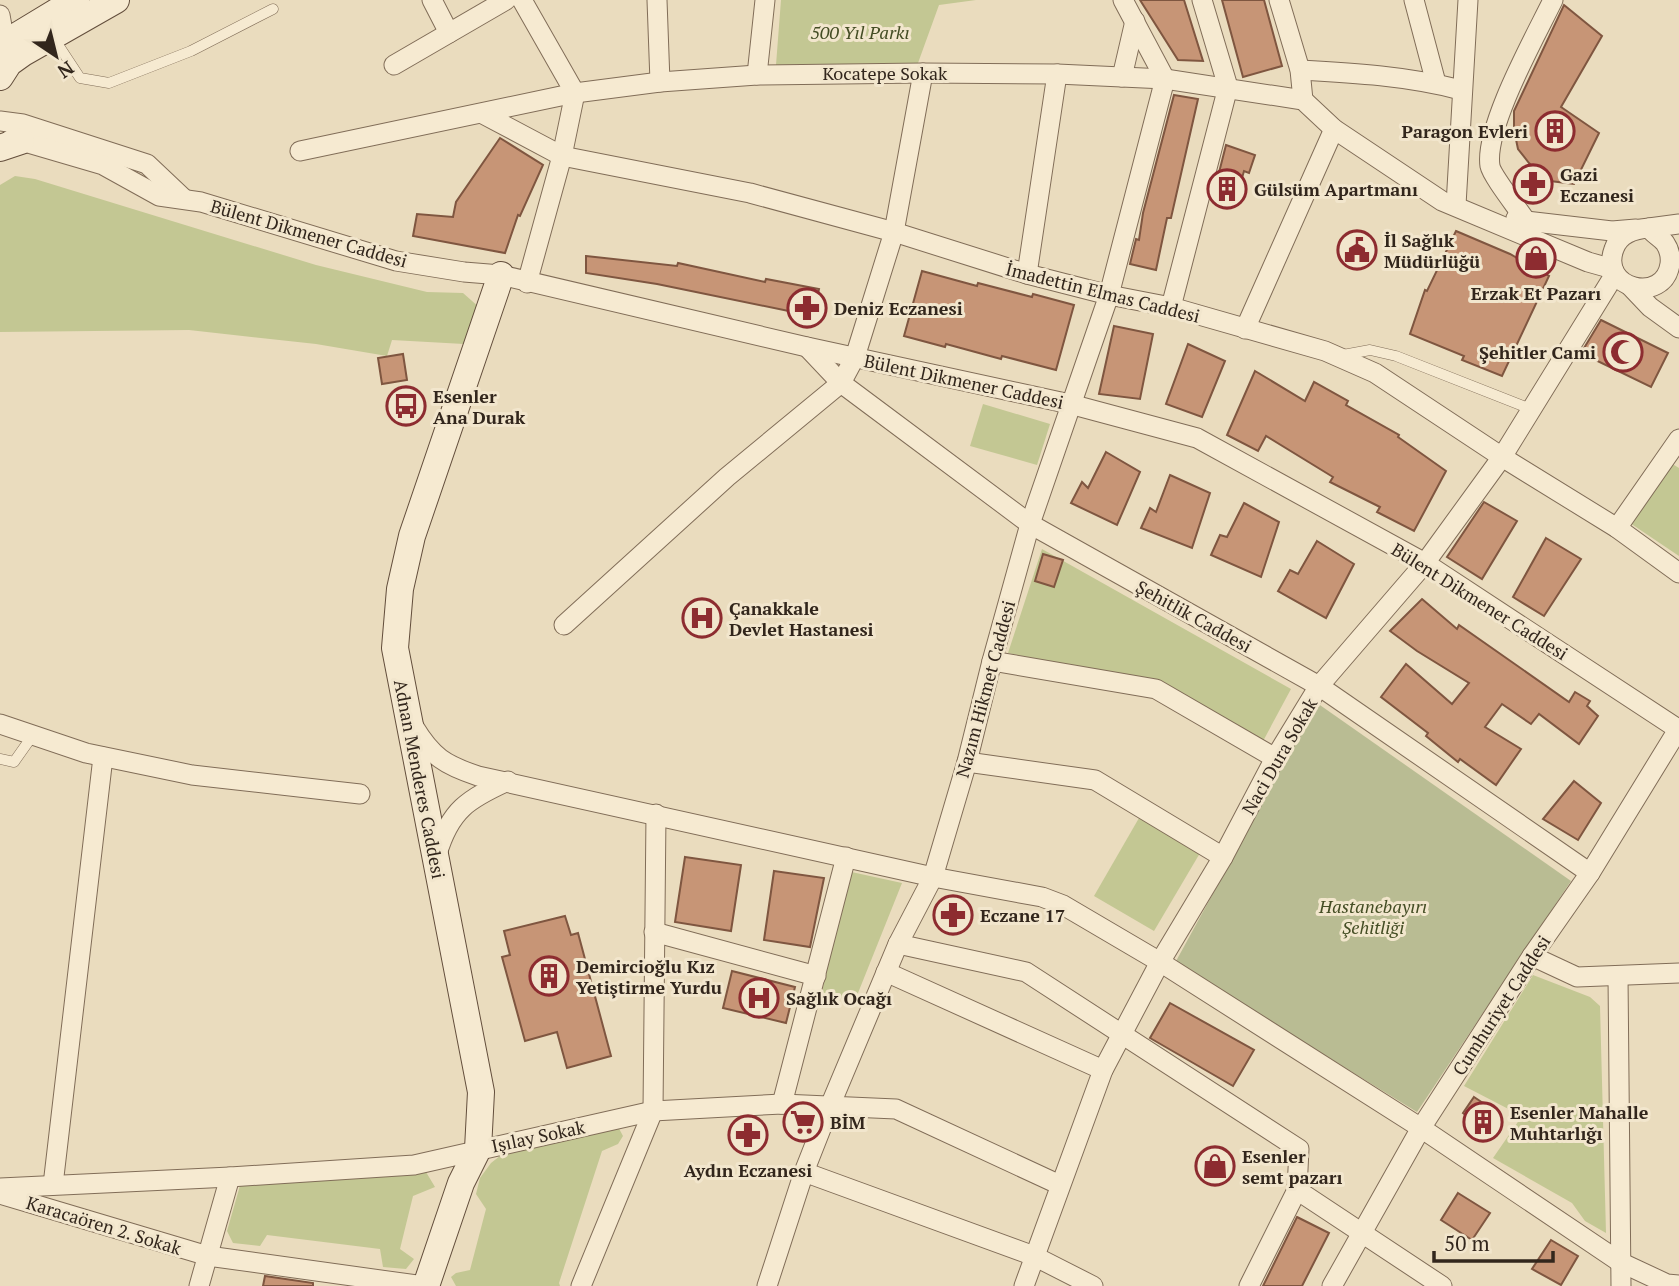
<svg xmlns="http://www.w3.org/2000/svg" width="1679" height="1286" font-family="'PT Serif',serif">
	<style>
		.green { fill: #c3c793 }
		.cemetery { fill: #b9bc93 }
		.building { fill: #c79576; stroke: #7f5640; stroke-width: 2 }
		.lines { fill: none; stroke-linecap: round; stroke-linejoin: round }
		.lane-casing { stroke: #816d58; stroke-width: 11 }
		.street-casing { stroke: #816d58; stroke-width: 21 }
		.secondary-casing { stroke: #634e3c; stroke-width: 28 }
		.lane { stroke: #f6ead1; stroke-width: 10 }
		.street { stroke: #f6ead1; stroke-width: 19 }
		.secondary { stroke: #f6ead1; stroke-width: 26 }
		.labels { text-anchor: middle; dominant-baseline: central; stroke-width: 6; stroke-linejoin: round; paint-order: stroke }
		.park-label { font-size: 18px; font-style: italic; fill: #444d24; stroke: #f2e6cd }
		.street-label { font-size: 18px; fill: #32261c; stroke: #f2e6cd }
		.poi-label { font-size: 18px; font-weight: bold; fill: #32261c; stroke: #f2e6cd; text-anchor: start }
	</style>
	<rect width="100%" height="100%" fill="#eadcbe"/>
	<g class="green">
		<polygon points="781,0 976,0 939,5 918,63 776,65"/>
		<polygon points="15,176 35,179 316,265 427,292 463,293 480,308 464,344 392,340 387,356 316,344 189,330 0,332 0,185"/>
		<polygon points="983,404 1050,424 1037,465 970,446"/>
		<polygon points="1669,462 1679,468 1679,556 1630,523"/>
		<polygon points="1042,549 1291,689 1262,743 1159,684 1008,653"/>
		<polygon points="1139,818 1200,853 1154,931 1094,896"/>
		<polygon points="847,871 902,883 854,1003 822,992"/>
		<polygon points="1533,975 1590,997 1600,1006 1606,1233 1585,1221 1572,1203 1493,1158 1522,1116 1464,1086"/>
		<polygon points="616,1123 623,1136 618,1144 602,1151 559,1283 560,1286 456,1286 451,1277 456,1273 470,1270 486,1209 476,1194 480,1178 491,1163 510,1148"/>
		<polygon points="426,1172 435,1187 413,1196 400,1249 414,1259 406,1269 383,1267 380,1249 267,1235 260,1246 233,1243 227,1231 241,1182"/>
	</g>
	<polygon class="cemetery" points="1317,703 1571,881 1417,1112 1175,963"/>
	<g class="building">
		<polygon points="1140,0 1184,0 1203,61 1178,60"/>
		<polygon points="1222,0 1264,0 1282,66 1243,77"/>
		<polygon points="1564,5 1602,36 1561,107 1599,133 1574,184 1550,181 1529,163 1518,149 1514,130 1514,111"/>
		<polygon points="1174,95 1198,99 1171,218 1167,218 1156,270 1130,264 1136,239 1139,240 1143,213"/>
		<polygon points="500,138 543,165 520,216 518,215 505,253 413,236 417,214 453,217 456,202"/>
		<polygon points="1226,145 1255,155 1249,173 1244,171 1234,206 1212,200"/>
		<polygon points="1456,231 1510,254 1549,276 1502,376 1462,360 1464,356 1410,334 1425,290 1427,291"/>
		<polygon points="586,256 677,266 678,263 765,282 766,279 819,289 813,316 657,284 586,273"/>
		<polygon points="922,271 977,286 978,283 1032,297 1033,294 1074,305 1056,370 1002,356 1001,359 946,344 945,347 904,336"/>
		<polygon points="1601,320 1668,353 1651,387 1581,353"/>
		<polygon points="1114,326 1153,334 1140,399 1099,394"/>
		<polygon points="1188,344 1225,361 1202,417 1166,404"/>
		<polygon points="403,354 407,380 382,384 378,358"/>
		<polygon points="1255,371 1305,401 1314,382 1348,401 1346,405 1399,435 1398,437 1446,471 1414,531 1377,512 1380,507 1330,482 1333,477 1266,436 1258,451 1227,435"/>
		<polygon points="1106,452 1140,472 1117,525 1071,503 1082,482 1088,488"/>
		<polygon points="1170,475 1210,493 1192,548 1141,528 1150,508 1156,512"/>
		<polygon points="1484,502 1517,521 1482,579 1447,557"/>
		<polygon points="1244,503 1279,522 1261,577 1211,555 1220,535 1227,537"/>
		<polygon points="1546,538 1581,559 1544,616 1513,597"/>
		<polygon points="1317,541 1354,564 1326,618 1278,591 1290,570 1298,574"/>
		<polygon points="1043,554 1063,560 1054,587 1035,581"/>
		<polygon points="1422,599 1457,629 1459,625 1569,702 1575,692 1590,701 1587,706 1598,716 1579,744 1539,714 1531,724 1502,704 1485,727 1521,749 1496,785 1460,759 1458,762 1426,736 1428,733 1381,697 1406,664 1452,704 1469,683 1417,651 1390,631"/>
		<polygon points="1574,781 1601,803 1578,840 1543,819"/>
		<polygon points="685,857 741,865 731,931 675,922"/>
		<polygon points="774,871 824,878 810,947 764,940"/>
		<polygon points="565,916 571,935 578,933 611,1056 567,1068 557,1032 525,1041 502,957 510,955 504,931"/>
		<polygon points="732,971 795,987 786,1023 723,1008"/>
		<polygon points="1170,1003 1254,1050 1233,1086 1150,1038"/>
		<polygon points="1474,1097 1498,1113 1486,1130 1463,1113"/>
		<polygon points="1458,1193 1490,1213 1472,1240 1441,1220"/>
		<polygon points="1297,1217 1329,1233 1302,1286 1263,1286"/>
		<polygon points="1551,1240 1578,1256 1561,1285 1532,1269"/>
		<polygon points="265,1276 313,1283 313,1286 263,1286"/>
	</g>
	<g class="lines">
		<g class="lane-casing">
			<g id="lane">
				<polyline points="53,37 80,78 109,83 191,51 273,9"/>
				<polyline points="1343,355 1370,350 1396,356 1531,409"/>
				<polyline points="0,759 14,762 33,735"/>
			</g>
		</g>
		<g class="street-casing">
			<g id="street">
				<polyline points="432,0 449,33"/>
				<polyline points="522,0 575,93 562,156 527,283"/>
				<polyline points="657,0 660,82"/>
				<polyline points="1279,0 1300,70 1303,100"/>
				<polyline points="1414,0 1436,83"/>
				<polyline points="0,15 7,55"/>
				<polyline points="394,65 506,0"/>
				<path d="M 1300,70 C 1354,73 1408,76 1461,90"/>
				<polyline points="757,75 765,0"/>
				<polyline points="1122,77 1135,21"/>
				<polyline points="483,114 562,156 750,193 894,232 1027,274 1109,295 1171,307 1325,351 1375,373 1502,457 1617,528 1679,573"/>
				<polyline points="0,121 23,124 147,164 183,198"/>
				<polyline points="10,140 21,141 103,165 159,196 201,202 396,261 464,272 501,275 807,347 1070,404 1197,438 1425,563 1678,729"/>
				<polyline points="300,151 575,93 660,82 757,75 923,73 1057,74 1165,79 1303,100 1334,129 1442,201 1588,262 1613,269"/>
				<polyline points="1456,205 1468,0"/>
				<polyline points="1516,218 1526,221 1612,231 1636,229"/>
				<path d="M 1526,221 C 1519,210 1492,176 1490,166 C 1484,128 1535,37 1553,0"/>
				<path d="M 1649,228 C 1653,234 1660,237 1665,243 C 1669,249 1671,256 1670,264 C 1664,305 1599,289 1614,249 C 1619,234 1634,229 1649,228 Z"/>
				<polyline points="1649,228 1679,224"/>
				<polyline points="1027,274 1057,74"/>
				<polyline points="1631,287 1650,307 1679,328"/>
				<polyline points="1171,307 1228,87 1202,0"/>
				<polyline points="1245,329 1334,129"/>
				<polyline points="807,347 841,383 1030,524 1319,686 1590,873"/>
				<polyline points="1617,528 1679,439"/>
				<polyline points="564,625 727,477 841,383 855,357 894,232 923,73"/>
				<polyline points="992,661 1156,689 1275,758"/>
				<polyline points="0,724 86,753 192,775 360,794"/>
				<path d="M 414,727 C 432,757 445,765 478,776 L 933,877 L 1042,897 L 1063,905 L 1160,962 L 1421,1128 L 1620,1262 L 1667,1284 L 1679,1285"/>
				<polyline points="967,762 1095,780 1223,857"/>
				<path d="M 437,854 C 450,810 468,799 508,781"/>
				<polyline points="654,932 816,976"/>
				<polyline points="898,944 1026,972 1299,1149 1297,1190 1249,1286"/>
				<polyline points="1532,956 1577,977 1679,973"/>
				<polyline points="886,972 1103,1070"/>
				<polyline points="1618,976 1621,1286"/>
				<polyline points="782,1104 846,857"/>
				<polyline points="804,1172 1034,1256 1093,1286"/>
				<polyline points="53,1185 103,757"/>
				<polyline points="0,1188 230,1177 414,1165 653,1111 782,1104 896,1109 1060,1185"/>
				<polyline points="1297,1190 1442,1286"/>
				<polyline points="0,1194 208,1256 424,1286"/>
				<polyline points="199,1286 230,1177"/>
				<polyline points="581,1286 653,1111 656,814"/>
				<polyline points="767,1286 804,1172 830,1106 898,944 933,877 967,762 992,661 1030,524 1109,295 1165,79 1123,0"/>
				<polyline points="1024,1286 1103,1070 1160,962 1223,857 1275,758 1319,686 1425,563 1502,457 1615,274"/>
				<polyline points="1332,1286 1421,1128 1532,956 1590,873 1679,728"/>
			</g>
		</g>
		<g class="secondary-casing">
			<g id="secondary">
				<polyline points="0,46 76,0"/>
				<polyline points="0,77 9,63 23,53 116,0"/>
				<polyline points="0,148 21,141"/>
				<polyline points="426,1286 461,1183 478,1149 481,1092 395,648 400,589 412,536 501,275"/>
			</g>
		</g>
		<use href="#lane" class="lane"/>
		<use href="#street" class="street"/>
		<use href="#secondary" class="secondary"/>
	</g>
	<defs>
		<g id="building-ring" transform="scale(2.0125)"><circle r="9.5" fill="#f2e6cd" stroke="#8d2c30" stroke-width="1.5"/><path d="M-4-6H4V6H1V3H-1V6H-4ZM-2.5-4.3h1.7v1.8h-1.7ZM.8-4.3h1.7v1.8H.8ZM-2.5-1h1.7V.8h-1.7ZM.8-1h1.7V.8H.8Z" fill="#8d2c30"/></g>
		<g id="pharmacy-ring" transform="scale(2.0125)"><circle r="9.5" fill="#f2e6cd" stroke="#8d2c30" stroke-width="1.5"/><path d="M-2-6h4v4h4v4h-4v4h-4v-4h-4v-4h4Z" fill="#8d2c30"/></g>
		<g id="civic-ring" transform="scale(2.0125)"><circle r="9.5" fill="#f2e6cd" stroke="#8d2c30" stroke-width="1.5"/><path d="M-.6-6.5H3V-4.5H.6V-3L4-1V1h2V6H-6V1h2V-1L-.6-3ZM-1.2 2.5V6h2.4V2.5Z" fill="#8d2c30"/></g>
		<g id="shop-ring" transform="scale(2.0125)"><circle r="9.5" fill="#f2e6cd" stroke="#8d2c30" stroke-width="1.5"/><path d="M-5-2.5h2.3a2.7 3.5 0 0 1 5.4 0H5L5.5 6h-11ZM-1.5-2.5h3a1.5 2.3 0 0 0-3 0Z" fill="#8d2c30"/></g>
		<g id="mosque-ring" transform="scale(2.0125)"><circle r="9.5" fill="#f2e6cd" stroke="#8d2c30" stroke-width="1.5"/><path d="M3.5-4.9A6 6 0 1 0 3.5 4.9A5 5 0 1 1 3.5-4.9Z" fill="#8d2c30"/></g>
		<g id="bus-ring" transform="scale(2.0125)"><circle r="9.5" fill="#f2e6cd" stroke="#8d2c30" stroke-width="1.5"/><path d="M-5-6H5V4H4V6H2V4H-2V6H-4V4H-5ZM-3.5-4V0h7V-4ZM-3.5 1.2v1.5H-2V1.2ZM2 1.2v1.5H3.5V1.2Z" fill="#8d2c30"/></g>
		<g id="hospital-ring" transform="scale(2.0125)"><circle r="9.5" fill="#f2e6cd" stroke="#8d2c30" stroke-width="1.5"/><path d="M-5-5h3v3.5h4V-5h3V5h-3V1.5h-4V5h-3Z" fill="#8d2c30"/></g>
		<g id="supermarket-ring" transform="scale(2.0125)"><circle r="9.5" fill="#f2e6cd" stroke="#8d2c30" stroke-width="1.5"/><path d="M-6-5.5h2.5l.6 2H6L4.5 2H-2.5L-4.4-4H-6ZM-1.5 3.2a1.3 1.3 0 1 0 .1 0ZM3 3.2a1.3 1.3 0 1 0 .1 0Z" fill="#8d2c30"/></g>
	</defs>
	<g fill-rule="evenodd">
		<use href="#building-ring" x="1555" y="131"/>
		<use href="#pharmacy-ring" x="1533" y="184"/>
		<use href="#building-ring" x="1227" y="189"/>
		<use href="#civic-ring" x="1357" y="250"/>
		<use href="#shop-ring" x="1536" y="258"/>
		<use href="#pharmacy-ring" x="807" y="308"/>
		<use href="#mosque-ring" x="1623" y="352"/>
		<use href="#bus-ring" x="406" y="406"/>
		<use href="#hospital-ring" x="702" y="618"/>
		<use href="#pharmacy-ring" x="953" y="915"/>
		<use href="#building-ring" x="549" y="976"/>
		<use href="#hospital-ring" x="759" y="998"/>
		<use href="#supermarket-ring" x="803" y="1122"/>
		<use href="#building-ring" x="1483" y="1122"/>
		<use href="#pharmacy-ring" x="748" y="1135"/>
		<use href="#shop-ring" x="1215" y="1166"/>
	</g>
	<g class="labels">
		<g class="park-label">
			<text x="860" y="32">500 Yıl Parkı</text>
			<text x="1373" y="906">Hastanebayırı<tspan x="1373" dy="21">Şehitliği</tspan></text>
		</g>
		<g class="street-label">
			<text x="885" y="73">Kocatepe Sokak</text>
			<text transform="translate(309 233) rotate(16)">Bülent Dikmener Caddesi</text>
			<text transform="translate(1103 292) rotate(14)">İmadettin Elmas Caddesi</text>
			<text transform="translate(964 381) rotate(12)">Bülent Dikmener Caddesi</text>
			<text transform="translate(1480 601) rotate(32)">Bülent Dikmener Caddesi</text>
			<text transform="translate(1194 616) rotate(29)">Şehitlik Caddesi</text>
			<text transform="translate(985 689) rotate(-75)">Nazım Hikmet Caddesi</text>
			<text transform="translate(1279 756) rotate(-60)">Naci Dura Sokak</text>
			<text transform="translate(420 779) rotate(79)">Adnan Menderes Caddesi</text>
			<text transform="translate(1501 1005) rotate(-57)">Cumhuriyet Caddesi</text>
			<text transform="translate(538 1136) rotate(-12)">Işılay Sokak</text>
			<text transform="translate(104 1225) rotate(17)">Karacaören 2. Sokak</text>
		</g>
		<g class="poi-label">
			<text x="1528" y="131" text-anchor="end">Paragon Evleri</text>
			<text x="1560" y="174">Gazi<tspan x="1560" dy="21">Eczanesi</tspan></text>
			<text x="1254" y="189">Gülsüm Apartmanı</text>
			<text x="1384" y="240">İl Sağlık<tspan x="1384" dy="21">Müdürlüğü</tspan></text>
			<text x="1536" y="293" text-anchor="middle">Erzak Et Pazarı</text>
			<text x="834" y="308">Deniz Eczanesi</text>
			<text x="1596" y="352" text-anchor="end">Şehitler Cami</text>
			<text x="433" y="396">Esenler<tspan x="433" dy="21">Ana Durak</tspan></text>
			<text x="729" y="608">Çanakkale<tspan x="729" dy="21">Devlet Hastanesi</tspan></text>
			<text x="980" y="915">Eczane 17</text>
			<text x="576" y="966">Demircioğlu Kız<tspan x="576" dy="21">Yetiştirme Yurdu</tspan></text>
			<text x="786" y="998">Sağlık Ocağı</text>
			<text x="1510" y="1112">Esenler Mahalle<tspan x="1510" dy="21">Muhtarlığı</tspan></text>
			<text x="830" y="1122">BİM</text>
			<text x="1242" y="1156">Esenler<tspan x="1242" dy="21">semt pazarı</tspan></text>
			<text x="748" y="1170" text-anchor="middle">Aydın Eczanesi</text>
		</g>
	</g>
	<g transform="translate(56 56) rotate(145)" stroke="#f2e6cd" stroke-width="5" paint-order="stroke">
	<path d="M0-5L12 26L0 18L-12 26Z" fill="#32261c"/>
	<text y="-10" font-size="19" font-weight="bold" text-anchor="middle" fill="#32261c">N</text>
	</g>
	<path d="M1434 1251v10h119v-10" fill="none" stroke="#32261c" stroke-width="3.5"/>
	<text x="1444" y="1251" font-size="21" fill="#32261c" stroke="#f2e6cd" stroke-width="5" paint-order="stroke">50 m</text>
</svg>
